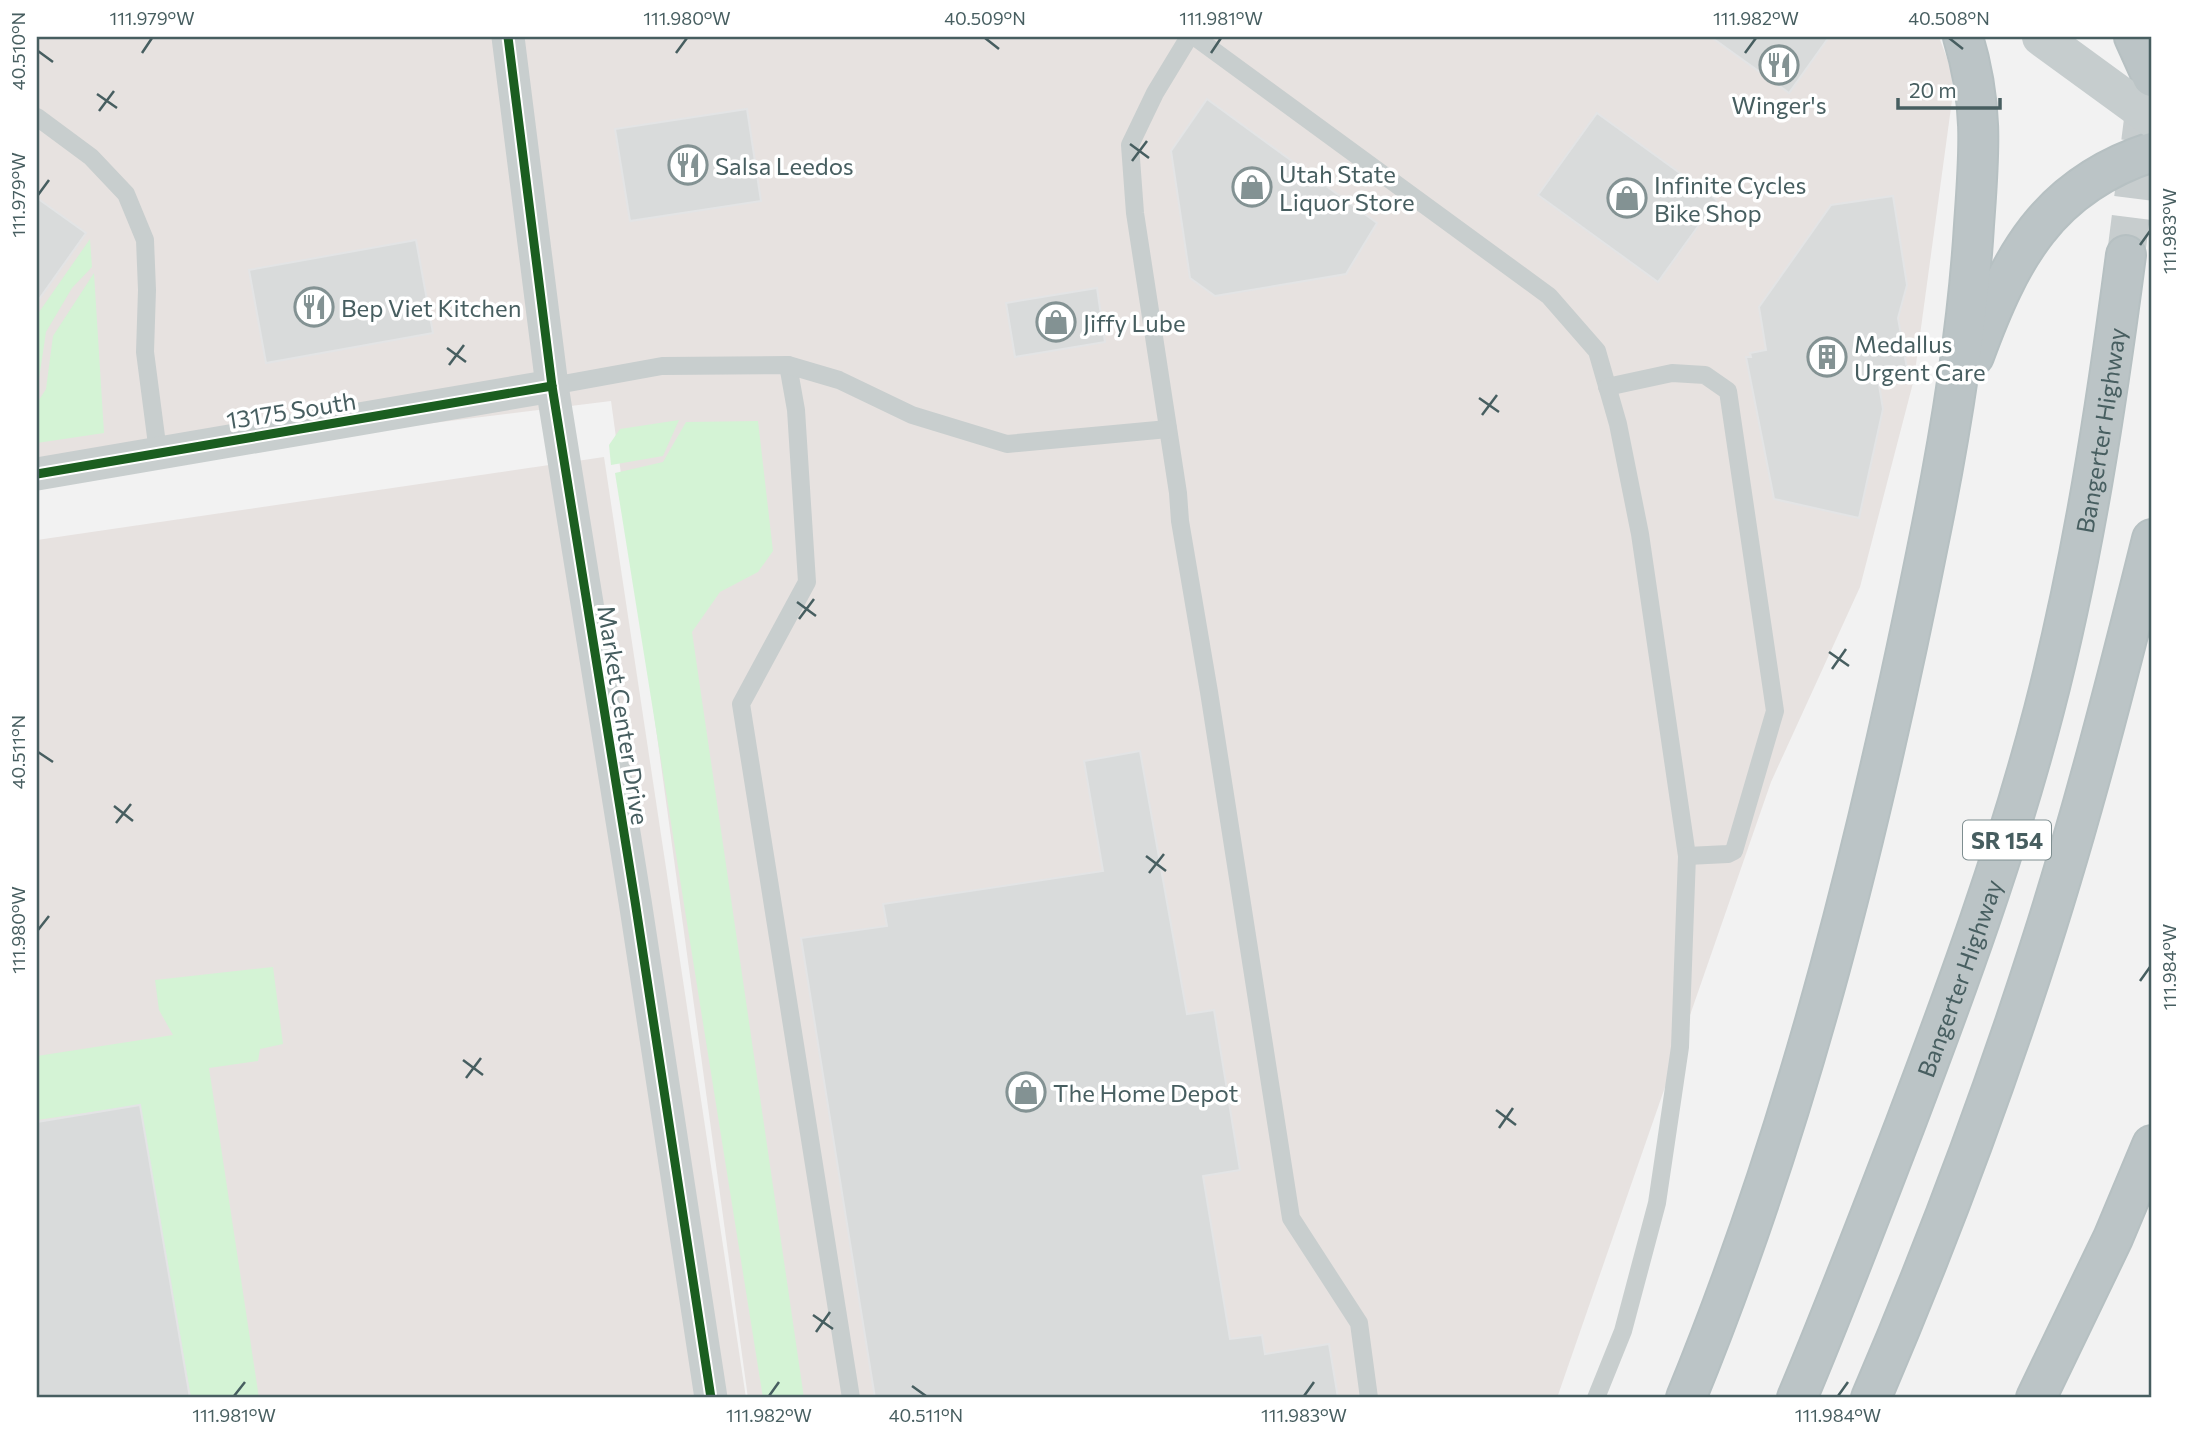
<svg xmlns="http://www.w3.org/2000/svg" width="2189" height="1435" font-family="Commissioner,sans-serif">
	<style>
		.commercial { fill: #e7e2e0 }
		.green { fill: #d4f3d5 }
		.building { fill: #d9dbdb; stroke: #e3e4e5; stroke-width: 2 }
		.lines { fill: none; stroke-linecap: round; stroke-linejoin: round }
		.motorway-tunnel { stroke: #c7cdce; stroke-width: 38; stroke-dasharray: 38 19; stroke-linecap: butt }
		.motorway-casing { stroke: #b6c0c2; stroke-width: 42 }
		.service { stroke: #c8cece; stroke-width: 18 }
		.minor { stroke: #c8cece; stroke-width: 33 }
		.primary { stroke: #c6cdce; stroke-width: 38 }
		.motorway { stroke: #bbc4c6; stroke-width: 38 }
		.cycleway-casing { stroke: #fff; stroke-width: 13 }
		.cycleway { stroke: #1b5e20; stroke-width: 9 }
		.ticks { fill: none; stroke: #475e60; stroke-width: 2.5 }
		.labels { text-anchor: middle; dominant-baseline: central; stroke-width: 7; stroke-linejoin: round; paint-order: stroke }
		.shield { fill: #fff; stroke: #7e8e90; stroke-width: 2 }
		.shield-label { font-size: 23px; font-weight: bold; fill: #475e60 }
		.poi-label { font-size: 24px; fill: #475e60; stroke: #fff; text-anchor: start }
		.street-label { font-size: 24px; fill: #475e60; stroke: #fff }
		.neatline { fill: none; stroke: #475e60; stroke-width: 2.5 }
		.ticks-label { font-size: 18px; text-anchor: middle; fill: #475e60 }
	</style>
	<rect width="100%" height="100%" fill="#f2f2f2"/>
	<g class="commercial">
		<polygon points="37,37 1939,37 1951,69 1953,93 1914,379 1860,587 1771,782 1557,1398 748,1398 611,401 37,472"/>
		<polygon points="604,457 746,1398 37,1398 37,540"/>
	</g>
	<g class="green">
		<polygon points="90,239 92,267 72,288 46,332 37,392 37,315"/>
		<polygon points="94,273 104,433 37,443 37,403 46,389 53,336"/>
		<polygon points="679,420 663,456 611,465 609,445 620,429"/>
		<polygon points="758,421 773,551 758,572 720,592 692,632 804,1398 763,1398 615,473 663,462 686,422"/>
		<polygon points="273,967 283,1044 260,1049 258,1061 209,1068 259,1398 191,1398 140,1105 37,1120 37,1056 173,1035 159,1010 155,980"/>
	</g>
	<g class="building">
		<polygon points="1711,37 1829,37 1789,93"/>
		<polygon points="1207,99 1377,223 1346,274 1215,296 1190,278 1171,151"/>
		<polygon points="747,109 761,201 630,221 615,129"/>
		<polygon points="1597,113 1717,200 1658,282 1538,195"/>
		<polygon points="1893,196 1907,285 1898,318 1908,374 1878,379 1883,409 1859,518 1774,499 1746,357 1751,357 1750,353 1766,350 1759,307 1831,205"/>
		<polygon points="37,198 86,233 37,302"/>
		<polygon points="416,240 433,333 266,363 249,270"/>
		<polygon points="1097,288 1105,342 1015,357 1006,303"/>
		<polygon points="1140,751 1187,1014 1214,1010 1240,1170 1203,1176 1230,1339 1262,1335 1265,1354 1329,1344 1338,1398 875,1398 801,938 887,926 883,904 1103,871 1084,761"/>
		<polygon points="140,1105 190,1398 37,1398 37,1122"/>
	</g>
	<g class="lines">
		<polyline class="motorway-tunnel" points="2126,255 2148,80"/>
		<g class="motorway-casing">
			<g id="motorway">
				<polyline points="2134,37 2152,77"/>
				<path d="M 1974,356 C 2010,258 2047,186 2152,152"/>
				<path d="M 1686,1398 C 1801,1118 1873,822 1932,525 C 1952,425 1968,326 1974,225 C 1979,155 1984,106 1963,37"/>
				<path id="s1" d="M 1797,1398 C 1835,1308 1870,1216 1905,1125 C 1957,988 2007,852 2044,710 C 2083,560 2106,408 2126,255"/>
				<path d="M 1871,1398 C 1934,1251 1991,1100 2040,947 C 2083,813 2118,676 2152,539"/>
				<polyline points="2036,1398 2113,1238 2152,1145"/>
			</g>
		</g>
		<g class="service">
			<polyline points="1189,37 1155,93 1130,145 1135,213 1178,493 1180,521 1209,692 1291,1218 1359,1323 1369,1398"/>
			<polyline points="1195,37 1549,296 1597,351 1618,424 1640,534 1687,856 1680,1047 1657,1203 1623,1331 1596,1398"/>
			<polyline points="37,117 91,157 126,194 145,240 147,290 145,352 158,452"/>
			<polyline points="788,365 796,410 807,582 741,704 851,1398"/>
			<polyline points="552,386 662,366 788,365 839,380 912,415 1007,444 1168,429"/>
			<polyline points="1607,387 1672,373 1705,375 1728,391 1775,711 1734,851 1728,854 1687,856"/>
		</g>
		<g class="minor">
			<polyline points="508,37 552,386 635,901 711,1398"/>
			<polyline points="37,474 552,386"/>
		</g>
		<polyline class="primary" points="2041,37 2152,118"/>
		<use href="#motorway" class="motorway"/>
		<g class="cycleway-casing">
			<g id="cycleway">
				<polyline points="508,37 552,386 635,901 711,1398"/>
				<polyline points="37,474 552,386"/>
			</g>
		</g>
		<use href="#cycleway" class="cycleway"/>
	</g>
	<path class="ticks" d="M 985,38 L 999,49M 1949,38 L 1963,49M 38,51 L 53,62M 142,53 L 152,38M 676,53 L 687,38M 1211,53 L 1221,38M 1745,53 L 1756,38M 97,94 L 117,108M 99,111 L 114,91M 1130,144 L 1149,158M 1132,161 L 1147,141M 38,195 L 49,180M 2140,245 L 2150,231M 447,348 L 466,362M 449,365 L 464,345M 1479,398 L 1499,412M 1482,415 L 1497,395M 797,602 L 816,616M 799,619 L 814,599M 1829,652 L 1849,666M 1832,669 L 1846,649M 38,752 L 53,762M 114,806 L 133,821M 116,823 L 131,804M 1146,856 L 1166,871M 1149,873 L 1164,854M 38,930 L 49,916M 2140,981 L 2150,967M 463,1060 L 483,1075M 466,1078 L 481,1058M 1496,1110 L 1516,1125M 1499,1128 L 1513,1108M 813,1315 L 833,1329M 816,1332 L 830,1312M 912,1386 L 926,1396M 234,1396 L 245,1382M 769,1396 L 779,1382M 1304,1396 L 1314,1382M 1838,1396 L 1848,1382"/>
	<defs>
		<g id="restaurant-ring" transform="scale(2.0125)"><circle r="9.5" fill="#fff" stroke="#839293" stroke-width="1.5"/><path d="M-5-6h1v4h1v-4h1v4h1v-4h1v5L-1.5 .5V6h-2V.5L-5-1ZM5-6V6H3V1.5H1.5Q1.5-4 5-6Z" fill="#839293"/></g>
		<g id="shop-ring" transform="scale(2.0125)"><circle r="9.5" fill="#fff" stroke="#839293" stroke-width="1.5"/><path d="M-5-2.5h2.3a2.7 3.5 0 0 1 5.4 0H5L5.5 6h-11ZM-1.5-2.5h3a1.5 2.3 0 0 0-3 0Z" fill="#839293"/></g>
		<g id="building-ring" transform="scale(2.0125)"><circle r="9.5" fill="#fff" stroke="#839293" stroke-width="1.5"/><path d="M-4-6H4V6H1V3H-1V6H-4ZM-2.5-4.3h1.7v1.8h-1.7ZM.8-4.3h1.7v1.8H.8ZM-2.5-1h1.7V.8h-1.7ZM.8-1h1.7V.8H.8Z" fill="#839293"/></g>
	</defs>
	<g fill-rule="evenodd">
		<use href="#restaurant-ring" x="1779" y="65"/>
		<use href="#restaurant-ring" x="688" y="165"/>
		<use href="#shop-ring" x="1252" y="187"/>
		<use href="#shop-ring" x="1627" y="198"/>
		<use href="#restaurant-ring" x="314" y="307"/>
		<use href="#shop-ring" x="1056" y="322"/>
		<use href="#building-ring" x="1827" y="357"/>
		<use href="#shop-ring" x="1026" y="1092"/>
	</g>
	<g class="labels">
		<rect class="shield" x="1963" y="820.5" width="88" height="39" rx="5"/>
		<g class="shield-label">
			<text x="2007" y="840">SR 154</text>
		</g>
		<g class="poi-label">
			<text x="1779" y="104" text-anchor="middle">Winger's</text>
			<text x="715" y="165">Salsa Leedos</text>
			<text x="1279" y="173">Utah State<tspan x="1279" dy="28">Liquor Store</tspan></text>
			<text x="1654" y="184">Infinite Cycles<tspan x="1654" dy="28">Bike Shop</tspan></text>
			<text x="341" y="307">Bep Viet Kitchen</text>
			<text x="1083" y="322">Jiffy Lube</text>
			<text x="1854" y="343">Medallus<tspan x="1854" dy="28">Urgent Care</tspan></text>
			<text x="1053" y="1092">The Home Depot</text>
		</g>
		<g class="street-label">
			<text transform="translate(291 410) rotate(-9)">13175 South</text>
			<text stroke="none"><textPath href="#s1" startOffset="1017">Bangerter Highway</textPath></text>
			<text transform="translate(624 715) rotate(81)">Market Center Drive</text>
			<text stroke="none"><textPath href="#s1" startOffset="450">Bangerter Highway</textPath></text>
		</g>
	</g>
	<rect width="2189" height="1435" fill="none" stroke="#ffffff" stroke-width="77"/>
	<path d="M1898 98v10h102v-10" fill="none" stroke="#475e60" stroke-width="3.5"/>
	<text x="1909" y="98" font-size="21" fill="#475e60" stroke="#ffffff" stroke-width="5" paint-order="stroke">20 m</text>
	<rect x="38" y="38" width="2112" height="1358" class="neatline"/>
	<g class="ticks-label">
		<text x="152" y="25">111.979°W</text>
		<text x="687" y="25">111.980°W</text>
		<text x="985" y="25">40.509°N</text>
		<text x="1221" y="25">111.981°W</text>
		<text x="1756" y="25">111.982°W</text>
		<text x="1949" y="25">40.508°N</text>
		<text transform="translate(19 51) rotate(-90)" y="6">40.510°N</text>
		<text transform="translate(19 195) rotate(-90)" y="6">111.979°W</text>
		<text transform="translate(2170 231) rotate(-90)" y="6">111.983°W</text>
		<text transform="translate(19 752) rotate(-90)" y="6">40.511°N</text>
		<text transform="translate(19 930) rotate(-90)" y="6">111.980°W</text>
		<text transform="translate(2170 967) rotate(-90)" y="6">111.984°W</text>
		<text x="234" y="1422">111.981°W</text>
		<text x="769" y="1422">111.982°W</text>
		<text x="926" y="1422">40.511°N</text>
		<text x="1304" y="1422">111.983°W</text>
		<text x="1838" y="1422">111.984°W</text>
	</g>
</svg>
